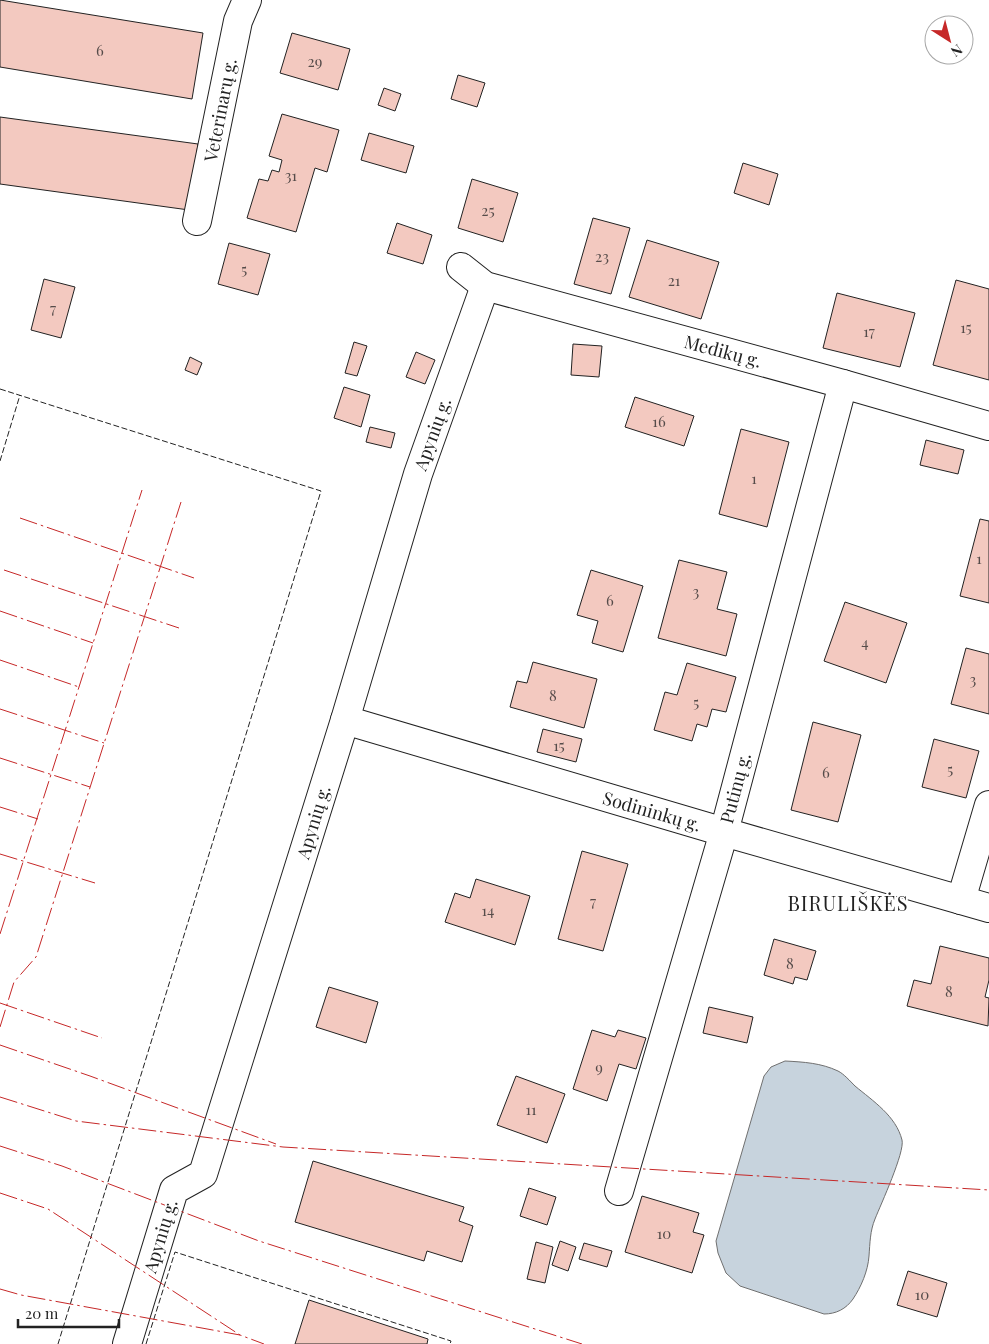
<svg xmlns="http://www.w3.org/2000/svg" width="989" height="1344" font-family="'Playfair Display',serif">
	<style>
		.water { fill: #c7d3dd; stroke: #6f6f6f }
		.building { fill: #f3c9c0; stroke: #222 }
		.lines { fill: none; stroke-linecap: round; stroke-linejoin: round }
		.street-casing { stroke: #222; stroke-width: 30 }
		.street { stroke: #fff; stroke-width: 28 }
		.fence { stroke: #222; stroke-width: 1; stroke-dasharray: 6 2.5; stroke-linecap: butt }
		.power { stroke: #c62828; stroke-width: 1; stroke-dasharray: 18 4 2.5 4; stroke-linecap: butt }
		.labels { text-anchor: middle; dominant-baseline: central; stroke-width: 4; stroke-linejoin: round; paint-order: stroke }
		.number-label { font-size: 15px; fill: #564c4a }
		.street-label { font-size: 18px; fill: #222; stroke: #fff }
		.quarter-label { font-size: 20px; letter-spacing: 1px; fill: #222; stroke: #fff }
	</style>
	<rect width="100%" height="100%" fill="#fff"/>
	<path class="water" d="M 785,1061 C 804,1062 821,1063 838,1071 C 844,1074 850,1081 855,1086 C 873,1101 896,1116 902,1140 C 905,1152 881,1204 875,1219 C 870,1231 870,1243 869,1256 C 868,1271 861,1287 853,1299 C 846,1309 836,1314 824,1314 L 740,1286 L 726,1273 L 718,1253 L 716,1241 L 764,1076 L 771,1067 Z"/>
	<g class="building">
		<polygon points="0,0 203,33 192,99 0,67"/>
		<polygon points="292,33 350,49 338,90 280,73"/>
		<polygon points="458,75 485,83 477,107 451,99"/>
		<polygon points="384,88 401,94 395,111 378,105"/>
		<polygon points="282,114 339,130 327,172 315,168 296,232 247,218 259,179 268,181 272,170 279,172 282,160 269,156"/>
		<polygon points="0,117 198,144 189,210 0,184"/>
		<polygon points="369,133 414,146 406,173 361,160"/>
		<polygon points="743,163 778,174 769,205 734,193"/>
		<polygon points="472,179 518,193 503,242 458,228"/>
		<polygon points="593,218 630,228 611,294 574,284"/>
		<polygon points="397,223 432,235 423,264 387,253"/>
		<polygon points="647,240 719,262 701,319 629,297"/>
		<polygon points="229,243 270,254 258,295 218,284"/>
		<polygon points="44,279 75,287 61,338 31,330"/>
		<polygon points="956,280 989,289 989,380 933,365"/>
		<polygon points="837,293 915,313 900,367 823,348"/>
		<polygon points="354,342 367,346 357,376 345,373"/>
		<polygon points="573,344 602,346 599,377 571,375"/>
		<polygon points="416,352 435,360 425,384 406,377"/>
		<polygon points="190,357 202,363 197,375 185,370"/>
		<polygon points="344,387 370,395 361,427 334,418"/>
		<polygon points="635,397 694,416 684,446 625,427"/>
		<polygon points="370,427 395,433 391,448 366,442"/>
		<polygon points="741,429 789,442 767,527 719,514"/>
		<polygon points="926,440 964,450 958,474 920,465"/>
		<polygon points="980,519 989,521 989,603 960,596"/>
		<polygon points="679,560 727,572 717,609 737,614 726,656 658,638"/>
		<polygon points="591,570 643,586 623,652 592,643 598,621 577,615"/>
		<polygon points="845,602 907,623 886,683 824,661"/>
		<polygon points="966,648 989,654 989,714 951,704"/>
		<polygon points="533,662 597,679 584,728 510,707 517,681 527,683"/>
		<polygon points="687,663 736,677 726,712 712,709 707,727 697,724 692,741 654,730 665,692 677,695"/>
		<polygon points="813,722 861,735 838,822 791,810"/>
		<polygon points="543,729 582,739 576,762 537,752"/>
		<polygon points="934,739 979,751 966,798 922,787"/>
		<polygon points="582,851 628,864 603,951 558,939"/>
		<polygon points="476,879 530,896 515,945 445,922 455,893 470,898"/>
		<polygon points="774,939 816,951 807,980 795,977 793,984 764,975"/>
		<polygon points="940,946 989,958 989,980 985,997 989,998 988,1026 907,1006 914,980 931,984"/>
		<polygon points="329,987 378,1002 366,1043 316,1027"/>
		<polygon points="709,1007 753,1017 747,1043 703,1033"/>
		<polygon points="592,1030 615,1037 618,1030 646,1038 636,1069 619,1064 607,1101 573,1089"/>
		<polygon points="516,1076 565,1094 547,1143 497,1125"/>
		<polygon points="313,1161 464,1207 459,1221 473,1226 462,1262 427,1251 424,1261 295,1222"/>
		<polygon points="529,1188 556,1197 547,1225 520,1216"/>
		<polygon points="642,1196 699,1213 693,1232 704,1235 692,1273 625,1252"/>
		<polygon points="560,1241 576,1247 568,1271 552,1265"/>
		<polygon points="536,1242 553,1247 545,1283 527,1279"/>
		<polygon points="584,1243 612,1251 607,1267 579,1259"/>
		<polygon points="908,1271 947,1283 937,1317 897,1305"/>
		<polygon points="309,1300 428,1339 427,1344 295,1344"/>
	</g>
	<g class="lines">
		<g class="street-casing">
			<g id="street">
				<polyline points="197,221 238,21 247,0"/>
				<polyline points="461,267 485,286 843,384 989,426"/>
				<polyline points="345,720 724,832 989,908"/>
				<polyline points="961,900 989,805"/>
				<polyline points="619,1191 724,832 843,384"/>
				<polyline points="127,1344 174,1190 203,1174 345,720 418,474 485,286"/>
			</g>
		</g>
		<use href="#street" class="street"/>
		<g class="fence">
			<polyline points="0,389 321,491 58,1344"/>
			<polyline points="0,461 20,395"/>
			<polyline points="146,1344 175,1252 451,1341 450,1344"/>
		</g>
		<g class="power">
			<polyline points="20,518 194,578"/>
			<polyline points="4,570 179,628"/>
			<polyline points="0,611 93,643"/>
			<polyline points="0,660 79,687"/>
			<polyline points="0,709 104,743"/>
			<polyline points="0,758 90,787"/>
			<polyline points="0,807 38,819"/>
			<polyline points="0,854 95,883"/>
			<polyline points="0,934 142,490"/>
			<polyline points="0,1003 102,1038"/>
			<polyline points="0,1027 14,982 36,957 181,502"/>
			<polyline points="0,1045 90,1076 276,1144"/>
			<polyline points="0,1097 76,1121 283,1147 989,1190"/>
			<polyline points="0,1146 62,1166 259,1241 582,1344"/>
			<polyline points="0,1193 48,1209 240,1335"/>
			<polyline points="0,1289 21,1295 240,1335 264,1344"/>
		</g>
	</g>
	<g class="labels">
		<g class="number-label">
			<text x="100" y="50">6</text>
			<text x="315" y="61">29</text>
			<text x="291" y="175">31</text>
			<text x="488" y="210">25</text>
			<text x="602" y="256">23</text>
			<text x="244" y="269">5</text>
			<text x="674" y="280">21</text>
			<text x="53" y="308">7</text>
			<text x="966" y="327">15</text>
			<text x="869" y="331">17</text>
			<text x="659" y="421">16</text>
			<text x="754" y="478">1</text>
			<text x="979" y="558">1</text>
			<text x="696" y="591">3</text>
			<text x="610" y="600">6</text>
			<text x="865" y="642">4</text>
			<text x="973" y="679">3</text>
			<text x="553" y="695">8</text>
			<text x="696" y="702">5</text>
			<text x="559" y="745">15</text>
			<text x="950" y="769">5</text>
			<text x="826" y="772">6</text>
			<text x="593" y="901">7</text>
			<text x="488" y="910">14</text>
			<text x="790" y="963">8</text>
			<text x="949" y="991">8</text>
			<text x="599" y="1067">9</text>
			<text x="531" y="1109">11</text>
			<text x="664" y="1233">10</text>
			<text x="922" y="1294">10</text>
		</g>
		<g class="street-label">
			<text transform="translate(220 110) rotate(-79)">Veterinarų g.</text>
			<text transform="translate(723 351) rotate(15)">Medikų g.</text>
			<text transform="translate(432 434) rotate(-70)">Apynių g.</text>
			<text transform="translate(735 788) rotate(-75)">Putinų g.</text>
			<text transform="translate(652 811) rotate(16)">Sodininkų g.</text>
			<text transform="translate(313 822) rotate(-73)">Apynių g.</text>
			<text transform="translate(160 1236) rotate(-73)">Apynių g.</text>
		</g>
		<g class="quarter-label">
			<text x="848" y="902">BIRULIŠKĖS</text>
		</g>
	</g>
	<g transform="translate(949 40) rotate(144)"><circle r="24" fill="#ffffff" stroke="#a7a7a7"/>
	<path d="M0-4L9 19L0 12L-9 19Z" fill="#c62828"/>
	<text y="-8" font-size="14" font-weight="bold" text-anchor="middle" fill="#222222">N</text>
	</g>
	<path d="M18 1319v8h101v-8" fill="none" stroke="#222222" stroke-width="2.5"/>
	<text x="25" y="1319" font-size="15" fill="#222222" stroke="#ffffff" stroke-width="4" paint-order="stroke">20 m</text>
</svg>
